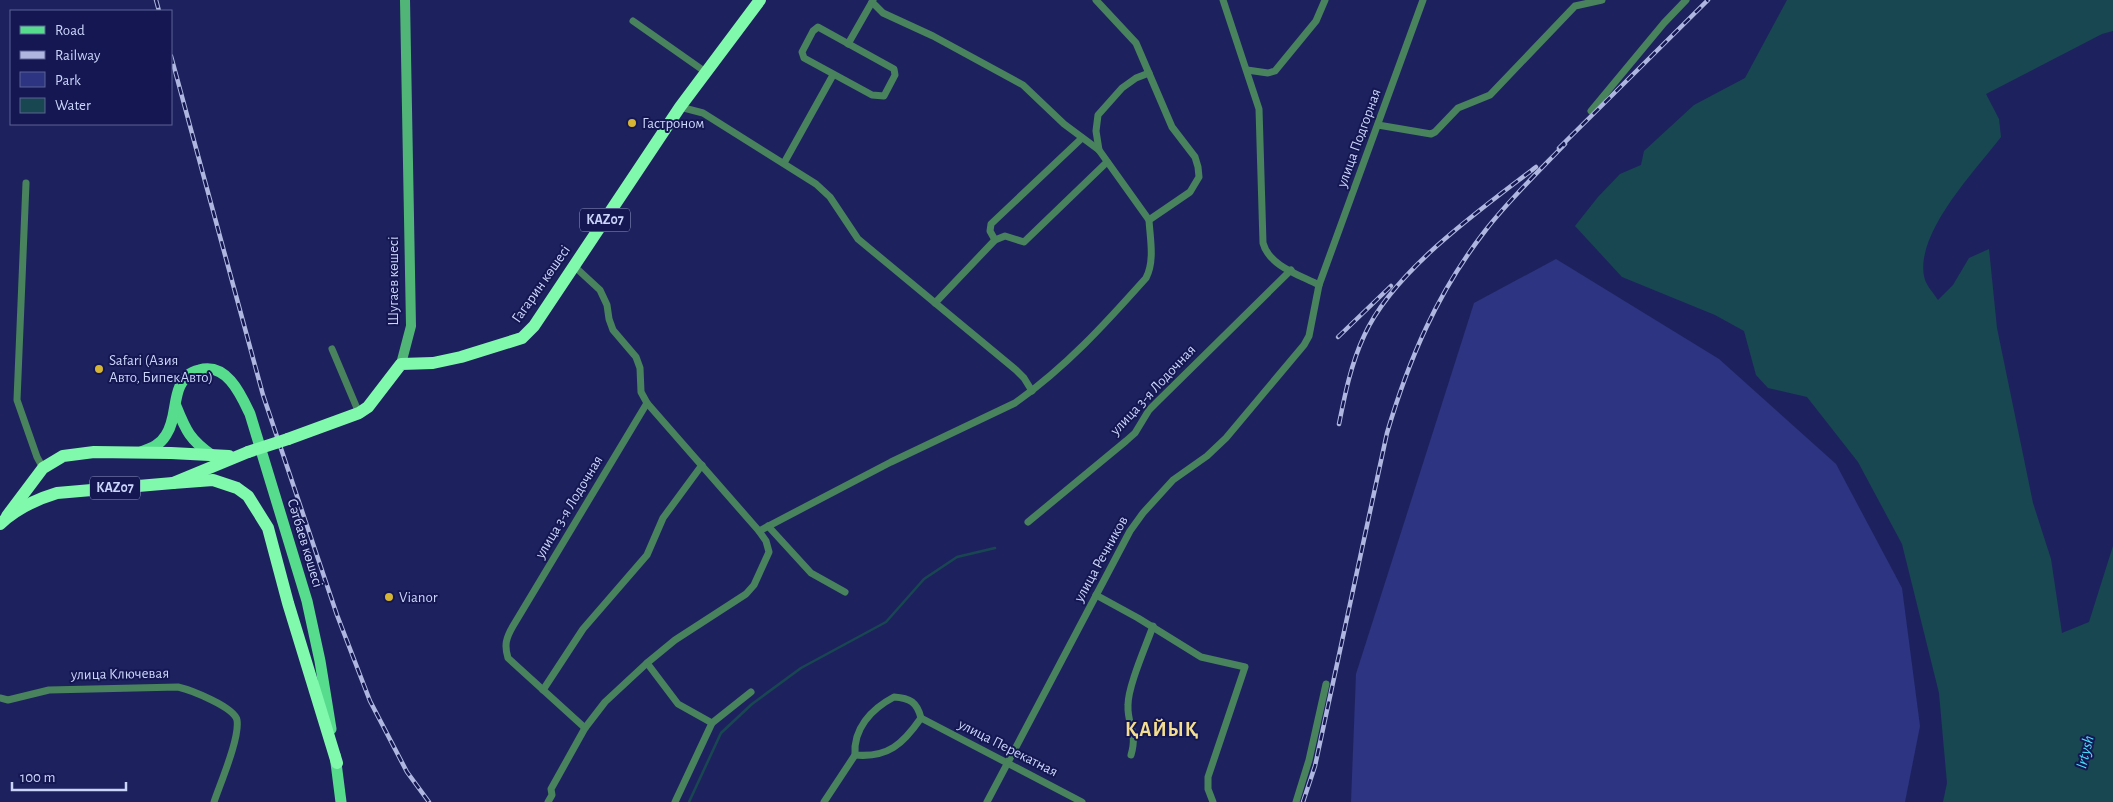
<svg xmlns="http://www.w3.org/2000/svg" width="2113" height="802" font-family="'Alegreya Sans',sans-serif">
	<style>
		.green { fill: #2d3482 }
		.water { fill: #184751 }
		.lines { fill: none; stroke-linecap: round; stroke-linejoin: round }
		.stream { stroke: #184751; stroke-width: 2.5 }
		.street { stroke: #49835d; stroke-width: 7 }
		.secondary { stroke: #52b578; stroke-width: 10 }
		.primary { stroke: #57dc8d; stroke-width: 11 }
		.highway { stroke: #80f9ac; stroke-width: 12 }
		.rail-casing { stroke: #afb7e0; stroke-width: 4.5 }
		.rail { stroke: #141752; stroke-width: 2.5; stroke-dasharray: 8; stroke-linecap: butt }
		.highway-bridge { stroke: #80f9ac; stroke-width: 12 }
		.poi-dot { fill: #d6b534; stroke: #141752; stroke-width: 2 }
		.labels { text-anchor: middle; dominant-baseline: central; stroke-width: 4; stroke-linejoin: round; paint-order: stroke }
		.shield { fill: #141752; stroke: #949bc7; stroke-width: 1 }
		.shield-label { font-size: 14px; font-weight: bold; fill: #cbd4f9 }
		.poi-label { font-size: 15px; fill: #cbd4f9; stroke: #141752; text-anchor: start }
		.street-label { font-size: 15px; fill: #cbd4f9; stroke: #141752 }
		.water-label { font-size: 16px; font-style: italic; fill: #49dffd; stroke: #141752 }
		.district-label { font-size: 20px; font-weight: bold; letter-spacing: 1px; fill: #f3dd90; stroke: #141752 }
	</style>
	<rect width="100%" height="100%" fill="#1d225e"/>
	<polygon class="green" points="1556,259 1719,359 1836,464 1902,588 1920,726 1905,802 1351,802 1356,674 1474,303"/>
	<path class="water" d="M 1787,0 L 2113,0 L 2113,31 L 2102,34 L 1986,94 L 1999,119 L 2001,137 C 1975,171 1912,236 1925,280 C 1927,286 1934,294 1938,300 L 1953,285 L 1969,258 L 1989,249 L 1997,328 L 2033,503 L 2051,559 L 2062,633 L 2089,622 L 2113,546 L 2113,802 L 1943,802 L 1947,783 L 1939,693 L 1902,544 L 1858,462 L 1807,397 L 1768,388 L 1756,375 L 1744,331 L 1715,315 L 1622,277 L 1575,226 L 1598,197 L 1620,174 L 1641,165 L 1644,151 L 1694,105 L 1745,78 Z"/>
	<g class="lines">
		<polyline class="stream" points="689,802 721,733 752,704 801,668 886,622 924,579 957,557 995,548"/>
		<g class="street">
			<polyline points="873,0 872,2 883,13 933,36 1023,85 1064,124 1099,150 1149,220"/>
			<path d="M 1223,0 L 1259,109 L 1263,243 C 1269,266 1300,275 1319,285"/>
			<polyline points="633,21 707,73"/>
			<polygon points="818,27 894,69 895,75 884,96 872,95 804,58 802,52 813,31"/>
			<polyline points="848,44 872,2"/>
			<polyline points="1247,70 1268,73 1275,71 1316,21 1325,0"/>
			<polyline points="680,107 703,113 816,184 830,197 858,239 1016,370 1024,378 1032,391"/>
			<polyline points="1591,111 1664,23 1686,0"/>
			<polyline points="1378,125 1431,134 1435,132 1458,108 1490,95 1575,6 1602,0"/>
			<polyline points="1099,150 1096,131 1098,115 1122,88 1136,78 1149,73"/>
			<polyline points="784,163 833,75"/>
			<polyline points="26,183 17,400 37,457 43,468"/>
			<polyline points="995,240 990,231 991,224 1082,138"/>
			<polyline points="574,266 600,290 607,305 609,319 613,330 636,357 640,368 641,392 647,403 759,531"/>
			<polyline points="935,303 995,240 1005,236 1024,242 1107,162"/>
			<polyline points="332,349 359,413"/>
			<polyline points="1028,522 1126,441 1135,433 1149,410 1158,401 1291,270"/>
			<polyline points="768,526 811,573 845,592"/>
			<polyline points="1096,595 1138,618 1201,657 1245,667 1208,777 1208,789 1213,802"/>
			<polyline points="647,663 678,704 712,723"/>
			<polyline points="543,690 583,629 647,555 663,518 702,465"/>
			<path d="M 894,697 C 910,698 917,702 921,718 C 903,744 888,758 855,755 C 853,729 871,709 894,697 Z"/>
			<path d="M 0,698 L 8,700 L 49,690 L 178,687 C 191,690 234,707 237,720 C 240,738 220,784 214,802"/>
			<polyline points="921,718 1082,802"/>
			<path d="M 585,728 L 508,658 C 504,645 506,638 513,626 L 647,403"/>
			<path d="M 1131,755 C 1138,731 1127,726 1128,705 C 1128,686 1146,646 1153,626"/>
			<path d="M 548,802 L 552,795 L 551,789 L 585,728 L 605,702 L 647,663 L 675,640 L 746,594 L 754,585 L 769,552 L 766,541 L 759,531 L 891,462 L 1015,403 C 1066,367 1105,324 1146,278 C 1155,261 1150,238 1149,220 L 1190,192 L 1199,177 L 1198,167 L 1195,157 L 1172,127 L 1136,43 L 1096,0"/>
			<polyline points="675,802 712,723 751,692"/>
			<polyline points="824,802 855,755"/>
			<polyline points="987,802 1130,531 1143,513 1173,480 1207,456 1226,438 1304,345 1309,336 1319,285 1423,0"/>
			<polyline points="1296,802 1309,760 1326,684"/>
		</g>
		<polyline class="secondary" points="401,364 411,326 405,0"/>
		<g class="primary">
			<path d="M 176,406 C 186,431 190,440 213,456"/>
			<path d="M 141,452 C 152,448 160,445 166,435 C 176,420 173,401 180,386 C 184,377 190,372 199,370 C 227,362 241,395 250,414 L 307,601 L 320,661 L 331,729"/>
			<polyline points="335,755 341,802"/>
		</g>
		<g class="highway">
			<polyline points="288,439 359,413 368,407 401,364 433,363 461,357 522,338 534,326 680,107 760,0"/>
			<polyline points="173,483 213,480 237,488 248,496 268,528 288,603 337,763"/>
			<polyline points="7,516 43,468 63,456 94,452 171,453 229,456"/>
			<path d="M 0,524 C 16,509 37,499 57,493 L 173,483 L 248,452"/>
		</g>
		<g class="rail-casing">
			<g id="rail">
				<polyline points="156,0 159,11"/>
				<polyline points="171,56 263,395 337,615 370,701 407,772 429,802"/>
				<polyline points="1559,148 1708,0"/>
				<polyline points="1338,337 1391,286"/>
				<path d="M 1339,424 C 1345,394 1351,364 1364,336 C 1393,271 1480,210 1536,167"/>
				<path d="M 1303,802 L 1315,766 L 1387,433 C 1409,359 1437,293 1485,231 C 1509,200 1538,172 1565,144"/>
			</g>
		</g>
		<use href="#rail" class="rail"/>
		<polyline class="highway-bridge" points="248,452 288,439"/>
	</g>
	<g class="poi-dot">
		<circle cx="632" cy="123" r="5"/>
		<circle cx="99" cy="369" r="5"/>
		<circle cx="389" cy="597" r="5"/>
	</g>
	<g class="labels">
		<g class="shield">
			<rect x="580" y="208.5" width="50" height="23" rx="4"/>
			<rect x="90" y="476.5" width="50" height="23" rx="4"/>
		</g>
		<g class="shield-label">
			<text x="605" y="220">KAZ07</text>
			<text x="115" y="488">KAZ07</text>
		</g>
		<g class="poi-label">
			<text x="642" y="123">Гастроном</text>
			<text x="109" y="360">Safari (Азия<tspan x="109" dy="17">Авто, БипекАвто)</tspan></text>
			<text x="399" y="597">Vianor</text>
		</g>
		<g class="street-label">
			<text transform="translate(1359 138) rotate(-70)">улица Подгорная</text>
			<text transform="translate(393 281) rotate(-90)">Шугаев көшесі</text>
			<text transform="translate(541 284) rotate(-55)">Гагарин көшесі</text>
			<text transform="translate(1153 390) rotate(-47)">улица 3-я Лодочная</text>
			<text transform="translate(569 507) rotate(-59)">улица 3-я Лодочная</text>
			<text transform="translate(305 543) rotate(73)">Сәтбаев көшесі</text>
			<text transform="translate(1101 559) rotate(-61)">улица Речников</text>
			<text transform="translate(120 674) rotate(-1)">улица Ключевая</text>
			<text transform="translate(1008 748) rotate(27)">улица Перекатная</text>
		</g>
		<g class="water-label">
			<text transform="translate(2085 752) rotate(-76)">Irtysh</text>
		</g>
		<g class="district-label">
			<text x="1162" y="730">ҚАЙЫҚ</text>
		</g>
	</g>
	<rect x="10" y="10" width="162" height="115" fill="#141752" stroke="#5d6395"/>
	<rect x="20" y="26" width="25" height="8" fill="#57dc8d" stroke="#5d6395"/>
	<text x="55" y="35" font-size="15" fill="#cbd4f9">Road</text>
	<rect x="20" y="51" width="25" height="8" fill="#afb7e0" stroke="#5d6395"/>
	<text x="55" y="60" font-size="15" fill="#cbd4f9">Railway</text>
	<rect x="20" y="72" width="25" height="15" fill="#2d3482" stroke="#5d6395"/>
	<text x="55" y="85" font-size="15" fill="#cbd4f9">Park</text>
	<rect x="20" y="98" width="25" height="15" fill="#184751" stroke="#5d6395"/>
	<text x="55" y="110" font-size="15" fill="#cbd4f9">Water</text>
	<path d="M12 782v8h114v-8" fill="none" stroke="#cbd4f9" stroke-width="2.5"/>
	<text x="20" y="782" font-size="15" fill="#cbd4f9" stroke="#141752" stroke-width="4" paint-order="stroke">100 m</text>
</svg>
